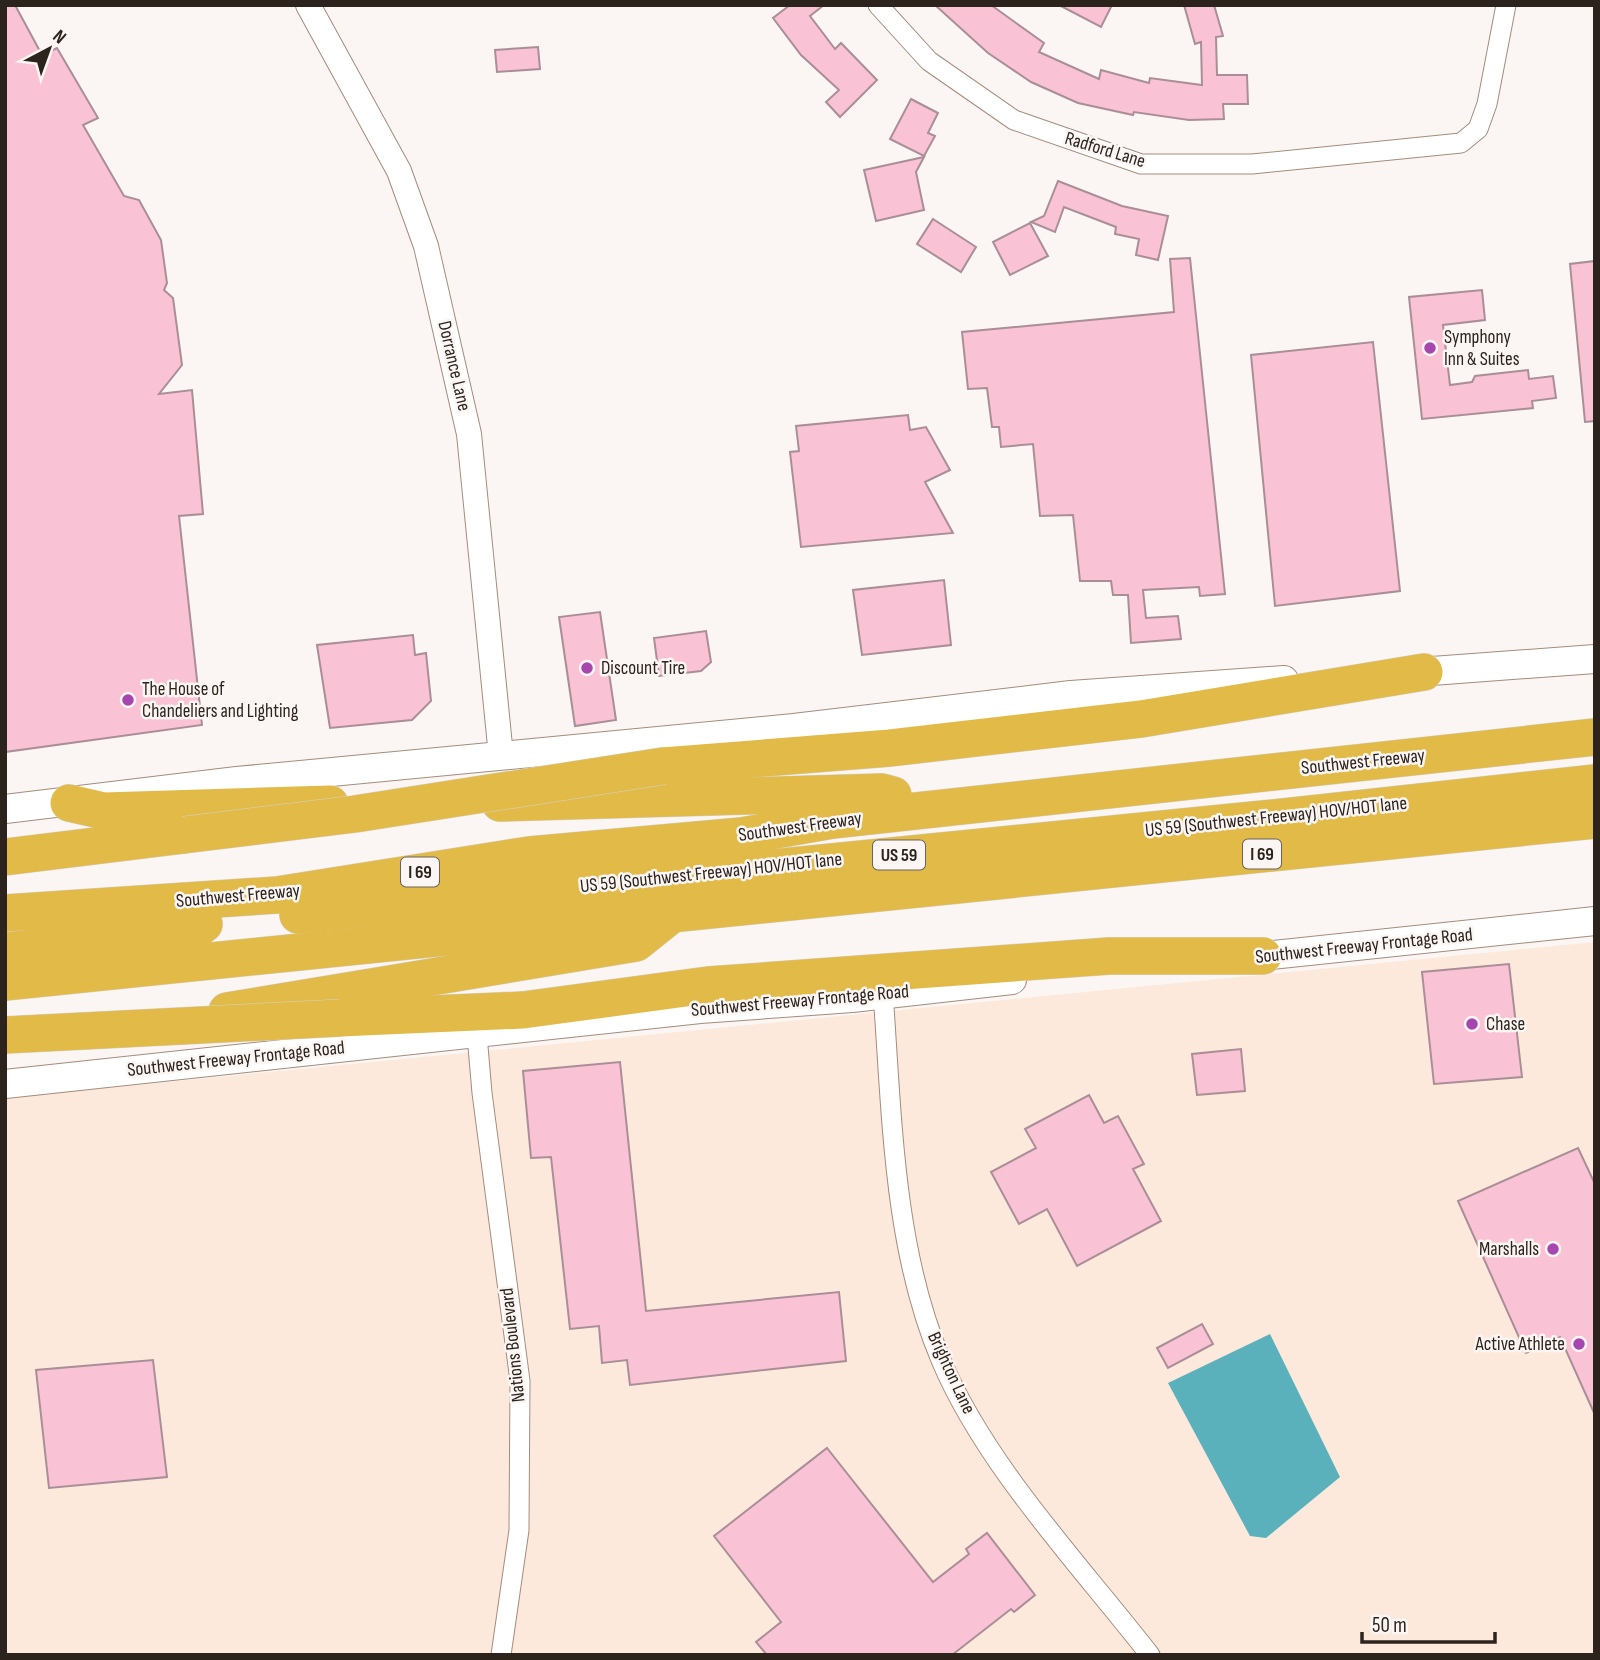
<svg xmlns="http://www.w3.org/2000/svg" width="1600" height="1660" font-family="'Sofia Sans Condensed',sans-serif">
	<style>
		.built { fill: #fde9dc }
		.water { fill: #5ab1bc }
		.building { fill: #fac2d5; stroke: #aa8e97; stroke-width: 2 }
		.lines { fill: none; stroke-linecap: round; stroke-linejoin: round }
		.minor-casing { stroke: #a38c7c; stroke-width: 21 }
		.tertiary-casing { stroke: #a38c7c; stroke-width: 26 }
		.secondary-casing { stroke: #a38c7c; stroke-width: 30 }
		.motorway-casing { stroke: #d5d3d2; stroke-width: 38 }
		.minor { stroke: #fff; stroke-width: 19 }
		.tertiary { stroke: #fff; stroke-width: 24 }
		.secondary { stroke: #fff; stroke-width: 28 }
		.motorway { stroke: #e1ba48; stroke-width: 37 }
		.motorway-bridge-casing { stroke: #d5d3d2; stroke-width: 38; stroke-linecap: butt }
		.motorway-bridge { stroke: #e1ba48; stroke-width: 37 }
		.poi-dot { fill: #a647b0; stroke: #fbf6f3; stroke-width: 2.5 }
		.labels { text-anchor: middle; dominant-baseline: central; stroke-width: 5; stroke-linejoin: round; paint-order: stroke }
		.shield { fill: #fbf6f3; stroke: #6a625d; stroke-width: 2 }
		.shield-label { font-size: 18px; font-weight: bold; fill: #2c231d }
		.street-label { font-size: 19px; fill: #2c231d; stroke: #fbf6f3 }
		.poi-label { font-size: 19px; fill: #2c231d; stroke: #fbf6f3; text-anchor: start }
	</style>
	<rect width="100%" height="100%" fill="#fbf6f3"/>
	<polygon class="built" points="1595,942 1595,1655 5,1655 5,1098"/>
	<polygon class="water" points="1270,1334 1340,1477 1266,1538 1250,1536 1168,1383"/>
	<g class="building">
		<polygon points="5,5 15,5 42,55 57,48 98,118 83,125 124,196 139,200 161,240 167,283 164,290 173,298 182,365 159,394 192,390 203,514 179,516 202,725 5,752"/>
		<polygon points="790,5 824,5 810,16 835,49 841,43 877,80 840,117 826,102 839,90 801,55 773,18"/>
		<polygon points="935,5 991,5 1044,43 1039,52 1099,79 1101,70 1149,83 1150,78 1202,85 1201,42 1195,44 1184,5 1214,5 1223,36 1216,37 1217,75 1247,75 1248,104 1223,104 1224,119 1189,120 1134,112 1133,115 1078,103 1031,82 988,53"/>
		<polygon points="1059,5 1112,5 1101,27"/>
		<polygon points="538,47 540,69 497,72 495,50"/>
		<polygon points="911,99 938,113 928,133 935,136 924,156 890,139"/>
		<polygon points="924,157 916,172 924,210 876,221 864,170"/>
		<polygon points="1058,181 1122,206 1168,216 1158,260 1136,255 1139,239 1115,234 1116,227 1064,207 1055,232 1031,222 1044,216"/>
		<polygon points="933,219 976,247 961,272 917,244"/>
		<polygon points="1030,223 1048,256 1010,275 993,242"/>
		<polygon points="1190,258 1225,594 1200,596 1199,587 1143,590 1146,618 1178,616 1181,639 1131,643 1128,595 1113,595 1111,581 1080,581 1073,515 1040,516 1033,444 1001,447 999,427 992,427 987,388 968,389 962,332 1174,312 1170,259"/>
		<polygon points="1595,261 1595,421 1585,422 1570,264"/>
		<polygon points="1482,290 1485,320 1443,325 1450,385 1472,382 1475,376 1528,370 1529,379 1553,376 1556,398 1532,401 1533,408 1422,419 1409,297"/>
		<polygon points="1373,342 1400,591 1275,606 1251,355"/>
		<polygon points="908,415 910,430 926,427 950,470 925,482 953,533 801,547 790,452 799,451 796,426"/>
		<polygon points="944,580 951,645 862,655 853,590"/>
		<polygon points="600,612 616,720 575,726 559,617"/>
		<polygon points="706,631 711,662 701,671 659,676 654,638"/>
		<polygon points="413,635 415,655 426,653 431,701 412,720 330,728 317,645"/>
		<polygon points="1509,964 1522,1077 1434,1084 1422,972"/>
		<polygon points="1241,1049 1245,1091 1197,1095 1192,1054"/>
		<polygon points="620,1062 646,1311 839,1292 846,1361 630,1385 627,1360 602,1363 599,1326 570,1329 551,1157 531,1158 523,1071"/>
		<polygon points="1089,1095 1104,1123 1118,1116 1144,1164 1133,1169 1161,1221 1077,1266 1047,1209 1019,1224 991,1172 1036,1148 1025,1129"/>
		<polygon points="1578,1148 1595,1184 1595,1415 1560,1337 1526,1353 1458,1201"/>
		<polygon points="1202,1324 1213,1344 1168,1368 1157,1348"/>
		<polygon points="153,1360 167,1477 49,1488 36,1370"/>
		<polygon points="827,1448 933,1582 969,1554 966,1549 987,1533 1035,1595 1014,1612 1011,1609 952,1655 767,1655 756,1642 781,1622 714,1536"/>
	</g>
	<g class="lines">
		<g class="minor-casing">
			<g id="minor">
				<polyline points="878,5 929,61 1014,120 1141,164 1252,164 1461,143 1478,129 1487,104 1506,5"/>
				<path d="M 883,993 C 892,1114 893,1247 941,1360 C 985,1465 1080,1565 1150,1655"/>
				<polyline points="477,1035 482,1093 520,1381 519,1530 501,1655"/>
			</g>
		</g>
		<g class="tertiary-casing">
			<polyline id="tertiary" points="308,5 399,171 426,246 469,434 501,756"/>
		</g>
		<g class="secondary-casing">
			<g id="secondary">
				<polyline points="1405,673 1595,659"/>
				<polyline points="5,809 237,781 794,728 1071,695 1284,680"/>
				<polyline points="1244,958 1595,921"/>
				<polyline points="5,1084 700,1009 852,998 1012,980"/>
			</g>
		</g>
		<g class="motorway-casing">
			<g id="motorway">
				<polyline points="663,766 890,748 1141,719 1424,672"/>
				<polyline points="69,803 104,811 330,804"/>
				<polyline points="500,803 882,792 893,795"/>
				<polyline points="5,857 184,835"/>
				<polyline points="5,913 277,895 529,855 741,836 833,820 1595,737"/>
				<polyline points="298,915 1263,819 1595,783"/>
				<polyline points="5,951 193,932 204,924"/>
				<polyline points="5,982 1595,820"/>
				<polyline points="227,1011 636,943 671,915"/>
				<polyline points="340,1018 523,1010 708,985 1109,956 1263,956"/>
			</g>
		</g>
		<use href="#minor" class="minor"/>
		<use href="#tertiary" class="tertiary"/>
		<use href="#secondary" class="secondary"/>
		<use href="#motorway" class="motorway"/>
		<g class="motorway-bridge-casing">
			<g id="motorway-bridge">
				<polyline points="184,835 355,814 663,766"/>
				<polyline points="5,1035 340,1018"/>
			</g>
		</g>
		<use href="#motorway-bridge" class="motorway-bridge"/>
	</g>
	<g class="poi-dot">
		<circle cx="1430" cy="348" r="7"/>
		<circle cx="587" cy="668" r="7"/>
		<circle cx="128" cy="700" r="7"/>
		<circle cx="1472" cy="1024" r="7"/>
		<circle cx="1553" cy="1249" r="7"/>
		<circle cx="1579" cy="1344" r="7"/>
	</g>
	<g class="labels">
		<g class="shield">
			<rect x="1243" y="839.5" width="38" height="29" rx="5"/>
			<rect x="873" y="840.5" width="52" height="29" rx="5"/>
			<rect x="401" y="857.5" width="38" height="29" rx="5"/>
		</g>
		<g class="shield-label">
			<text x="1262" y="854">I 69</text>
			<text x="899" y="855">US 59</text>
			<text x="420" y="872">I 69</text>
		</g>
		<g class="street-label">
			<text transform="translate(1105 150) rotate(17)">Radford Lane</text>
			<text transform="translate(454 366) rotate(77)">Dorrance Lane</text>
			<text transform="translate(1363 762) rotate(-6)">Southwest Freeway</text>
			<text transform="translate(1276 817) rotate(-6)">US 59 (Southwest Freeway) HOV/HOT lane</text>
			<text transform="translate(800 827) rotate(-8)">Southwest Freeway</text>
			<text transform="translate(711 873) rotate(-6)">US 59 (Southwest Freeway) HOV/HOT lane</text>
			<text transform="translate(238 896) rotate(-5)">Southwest Freeway</text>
			<text transform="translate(1364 946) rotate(-6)">Southwest Freeway Frontage Road</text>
			<text transform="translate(800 1001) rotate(-5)">Southwest Freeway Frontage Road</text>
			<text transform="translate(236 1059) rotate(-6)">Southwest Freeway Frontage Road</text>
			<text transform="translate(513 1345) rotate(-96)">Nations Boulevard</text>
			<text transform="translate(951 1373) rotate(65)">Brighton Lane</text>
		</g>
		<g class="poi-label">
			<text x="1444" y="337">Symphony<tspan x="1444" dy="22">Inn &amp; Suites</tspan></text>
			<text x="601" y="668">Discount Tire</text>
			<text x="142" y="689">The House of<tspan x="142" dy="22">Chandeliers and Lighting</tspan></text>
			<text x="1486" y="1024">Chase</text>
			<text x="1539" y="1249" text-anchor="end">Marshalls</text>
			<text x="1565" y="1344" text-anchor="end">Active Athlete</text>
		</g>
	</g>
	<rect width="1600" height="1660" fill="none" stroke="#2c231d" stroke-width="14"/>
	<g transform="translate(49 49) rotate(41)" stroke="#fbf6f3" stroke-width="5" paint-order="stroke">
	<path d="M0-5L12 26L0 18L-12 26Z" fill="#2c231d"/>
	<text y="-10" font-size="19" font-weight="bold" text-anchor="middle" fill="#2c231d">N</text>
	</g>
	<path d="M1362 1632v10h133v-10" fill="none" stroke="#2c231d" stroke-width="3.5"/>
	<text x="1372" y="1632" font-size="21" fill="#2c231d" stroke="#fbf6f3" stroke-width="5" paint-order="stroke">50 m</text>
</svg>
